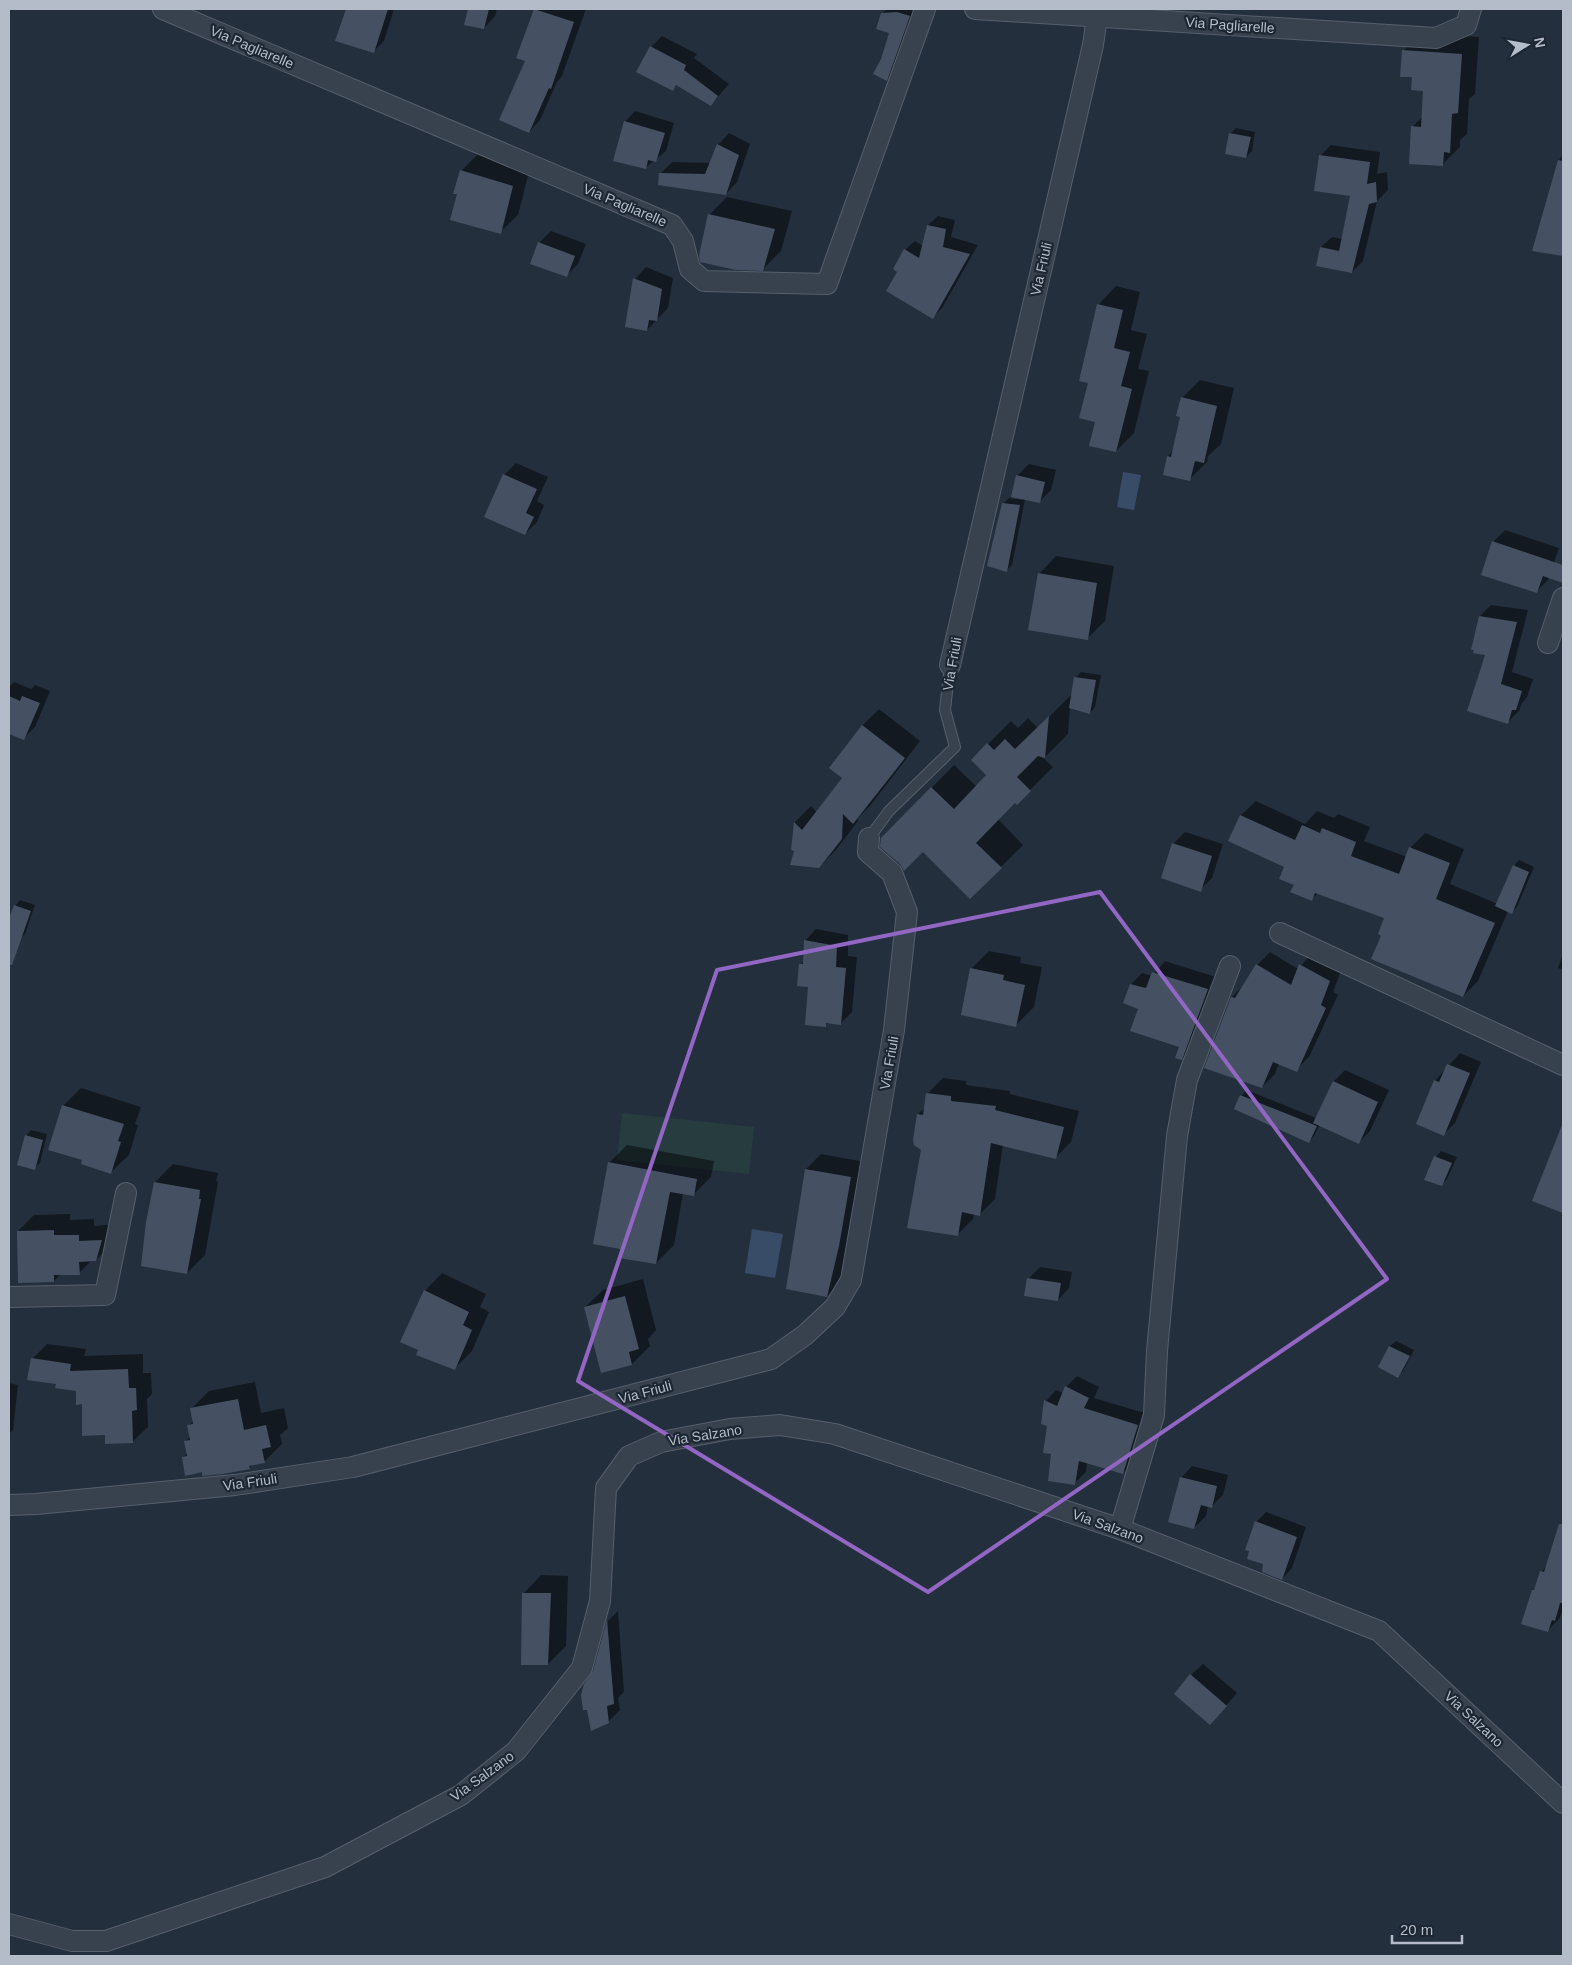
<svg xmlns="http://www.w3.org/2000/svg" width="1572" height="1965" font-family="Helvetica,sans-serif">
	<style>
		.green { fill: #263c3f }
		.water { fill: #394c67 }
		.shadow { fill: #0007 }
		.building { fill: #455162 }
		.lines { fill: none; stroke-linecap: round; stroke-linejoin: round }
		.service-casing { stroke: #565f6c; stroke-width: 12 }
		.minor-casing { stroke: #565f6c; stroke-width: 22 }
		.service { stroke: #38414e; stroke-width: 10 }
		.minor { stroke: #38414e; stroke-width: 20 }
		.marked { fill: none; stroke: #9266c3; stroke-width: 4; stroke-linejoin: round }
		.labels { text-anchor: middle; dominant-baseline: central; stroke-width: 4.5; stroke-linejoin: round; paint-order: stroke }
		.street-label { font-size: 14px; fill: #b4bcc9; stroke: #1d2633 }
	</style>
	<rect width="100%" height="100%" fill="#242f3e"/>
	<polygon class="green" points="622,1113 754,1127 749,1174 617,1160"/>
	<g class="water">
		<polygon points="1123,472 1141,475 1134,510 1117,507"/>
		<polygon points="752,1229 783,1234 775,1278 745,1273"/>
	</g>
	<g class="shadow">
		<polygon points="347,9 394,9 384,41 373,52 337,40"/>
		<polygon points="469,9 497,9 495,16 484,28 466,24"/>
		<polygon points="535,9 586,9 562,76 557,82 540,120 529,132 527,60 518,57"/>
		<polygon points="887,9 919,9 898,68 886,80 882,60 890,32 882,14"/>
		<polygon points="1421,33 1479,37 1475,94 1469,99 1467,134 1460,140 1460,147 1442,165 1412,127 1423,116 1425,90 1413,76 1403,51"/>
		<polygon points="662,36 697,54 694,58 729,84 711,105 677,85 673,90 651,47"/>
		<polygon points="635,111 674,123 666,151 645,168 625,122"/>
		<polygon points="1236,128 1255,132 1252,151 1246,157 1230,134"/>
		<polygon points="729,133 750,144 737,182 726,194 660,174 672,162 711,163 718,145"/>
		<polygon points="1331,145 1380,152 1377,174 1387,172 1388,190 1377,201 1363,261 1352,272 1321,247 1332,237 1342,239 1352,195 1320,156"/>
		<polygon points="479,153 530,168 518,215 500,232 461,171"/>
		<polygon points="1563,155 1563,255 1534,250 1559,160"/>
		<polygon points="727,197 792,211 781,251 763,269 709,215"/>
		<polygon points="938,216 955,220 951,237 978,245 942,308 933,317 898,272 905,250 915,241 923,246 928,225"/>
		<polygon points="551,231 586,244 578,264 566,276 539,243"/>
		<polygon points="646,267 673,278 668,308 647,330 635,279"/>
		<polygon points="1116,286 1140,292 1131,330 1147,334 1138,369 1149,371 1134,433 1116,451 1089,382 1080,380 1099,304"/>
		<polygon points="1200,380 1234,388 1221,444 1208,456 1207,462 1189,480 1168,456 1173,451 1181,416 1182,398"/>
		<polygon points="516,463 548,477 537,501 544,505 537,522 525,534 504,475"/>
		<polygon points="1029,464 1056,470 1051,490 1039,502 1025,499 1012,565 1007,570 1003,504 1009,498 1022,500 1017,476"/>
		<polygon points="1505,530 1559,548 1548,580 1537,591 1493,542"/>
		<polygon points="1056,556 1114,566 1105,621 1088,638 1039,574"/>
		<polygon points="1491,605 1528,610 1512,672 1533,679 1527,697 1522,703 1519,711 1507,723 1487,655 1480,616"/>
		<polygon points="1081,672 1101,675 1095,707 1090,713 1070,707 1068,734 1045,757 1040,755 1053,767 1017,803 1016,801 998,819 1023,845 970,898 923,851 882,838 954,765 977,787 988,775 972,760 1011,721 1018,728 1028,718 1038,728 1073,693 1075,678"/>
		<polygon points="14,682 31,689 35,685 50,691 35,727 23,739 9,733 9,687"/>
		<polygon points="879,709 920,741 870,806 858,818 858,821 836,850 819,867 792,849 795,822 811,806 817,812 844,778 830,768 863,725"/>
		<polygon points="1256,801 1305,824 1317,811 1334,818 1338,814 1370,827 1364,841 1407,857 1410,848 1425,833 1464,849 1450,884 1498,904 1514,866 1519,860 1534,867 1517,907 1511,912 1508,911 1478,981 1463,996 1383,935 1386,918 1318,893 1311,900 1295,884 1285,867 1230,841 1241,815"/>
		<polygon points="1185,832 1223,844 1212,878 1200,890 1173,844"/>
		<polygon points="20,900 35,905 25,934 20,939 9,935 9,922 15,906"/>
		<polygon points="816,929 848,935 848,956 857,957 852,1012 840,1024 828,1022 825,1026 801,964 804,961 805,941"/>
		<polygon points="989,951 1021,957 1020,963 1042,967 1034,1007 1016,1025 971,969"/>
		<polygon points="1270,952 1298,969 1313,952 1342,968 1333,992 1338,995 1309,1057 1296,1070 1279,1063 1275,1074 1262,1087 1232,997 1245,984 1257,965"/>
		<polygon points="1563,953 1563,970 1558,968"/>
		<polygon points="1165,961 1219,978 1193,1048 1181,1059 1180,1047 1131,984 1142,973 1152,976"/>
		<polygon points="1460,1053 1481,1062 1455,1123 1443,1135 1435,1081"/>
		<polygon points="1345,1070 1389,1090 1370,1131 1358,1143 1320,1124 1314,1136 1309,1141 1241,1096 1247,1090 1316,1118 1334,1081"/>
		<polygon points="943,1078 966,1081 966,1085 1010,1091 1010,1094 1079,1111 1071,1142 1056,1157 1003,1144 995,1199 979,1215 974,1214 973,1219 958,1234 923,1149 918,1114 925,1108 927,1094"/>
		<polygon points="81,1088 141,1107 135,1124 138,1125 129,1155 111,1172 84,1159 63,1106"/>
		<polygon points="31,1130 47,1134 40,1163 35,1168 26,1136"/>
		<polygon points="1563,1143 1563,1211 1534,1200 1552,1154"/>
		<polygon points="627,1145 714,1161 711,1177 693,1195 683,1193 674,1245 656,1263 622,1248 609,1163"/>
		<polygon points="1441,1151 1457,1157 1447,1179 1442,1184 1426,1179 1436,1157"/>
		<polygon points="821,1154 865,1162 842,1280 827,1296 806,1169"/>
		<polygon points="173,1164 218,1173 216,1181 218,1182 205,1255 187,1273 147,1223 155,1182"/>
		<polygon points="70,1214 70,1220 94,1219 94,1226 117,1224 112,1244 96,1260 92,1260 79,1273 61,1274 54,1281 18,1231 34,1215"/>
		<polygon points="1040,1267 1072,1272 1069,1288 1058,1300 1028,1279"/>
		<polygon points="442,1273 486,1294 480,1307 489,1312 472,1351 455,1368 425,1291"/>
		<polygon points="643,1279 656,1330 648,1339 650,1346 632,1364 602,1372 585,1307 603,1290"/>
		<polygon points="1396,1341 1414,1350 1403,1371 1398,1376 1380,1367 1390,1346"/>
		<polygon points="47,1344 86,1349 84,1356 143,1354 143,1373 151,1373 152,1394 147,1399 148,1427 132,1442 106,1433 83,1403 77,1390 57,1383 32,1359"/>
		<polygon points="1077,1376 1099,1387 1094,1398 1148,1414 1134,1462 1123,1473 1087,1462 1086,1472 1075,1483 1053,1453 1046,1401 1056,1390 1063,1393 1066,1387"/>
		<polygon points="255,1382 261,1413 284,1408 288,1428 280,1435 282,1444 264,1462 253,1464 249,1468 203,1471 183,1458 187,1453 185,1442 191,1436 189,1426 193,1421 191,1409 209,1391"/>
		<polygon points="9,1383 18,1385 13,1430 9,1434"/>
		<polygon points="1192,1466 1228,1475 1223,1495 1211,1507 1208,1506 1206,1516 1194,1528 1181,1478"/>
		<polygon points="1266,1512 1306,1527 1292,1568 1282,1579 1265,1563 1256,1522"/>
		<polygon points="1562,1542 1563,1610 1559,1619 1548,1630 1533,1590 1537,1586 1542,1572"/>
		<polygon points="541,1575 568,1576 566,1646 548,1664 524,1593"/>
		<polygon points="618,1611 624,1692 618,1698 620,1710 608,1722 594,1672 608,1621"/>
		<polygon points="1203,1664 1237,1693 1210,1724 1191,1675"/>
	</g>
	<g class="building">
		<polygon points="346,9 388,9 374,53 335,41"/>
		<polygon points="468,9 489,9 484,29 464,25"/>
		<polygon points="534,9 574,22 551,89 549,88 529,133 499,120 525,61 516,58"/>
		<polygon points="897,12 910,16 887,81 873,74 881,59 889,33 876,29 881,13"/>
		<polygon points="650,46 686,65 684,70 718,96 711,106 676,85 673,91 636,72"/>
		<polygon points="1402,50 1462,54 1458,113 1452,114 1450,153 1444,152 1443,166 1409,164 1411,126 1421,127 1423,91 1411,90 1412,77 1400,77"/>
		<polygon points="624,121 665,133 656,162 648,160 646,169 613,161"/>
		<polygon points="1229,133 1251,137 1246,158 1225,154"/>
		<polygon points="717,144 739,155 726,195 658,185 659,173 705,174"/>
		<polygon points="1319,155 1370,162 1367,184 1376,182 1377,202 1369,204 1352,273 1316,266 1320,247 1339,251 1350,196 1314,191"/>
		<polygon points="1558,160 1563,161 1563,256 1532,251"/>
		<polygon points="460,170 513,186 501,234 450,220 457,194 453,194"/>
		<polygon points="708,214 775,229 763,271 736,270 700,262 699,255"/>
		<polygon points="927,225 946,229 943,247 970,254 933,319 886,291 897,272 893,269 904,249 919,258"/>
		<polygon points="538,242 575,256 567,277 530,264"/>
		<polygon points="633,278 662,289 657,321 649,320 647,331 625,327"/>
		<polygon points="1097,304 1123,310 1114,348 1130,352 1121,386 1132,389 1116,452 1089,446 1095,422 1079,418 1088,383 1079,381"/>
		<polygon points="1181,397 1217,406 1204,463 1195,461 1190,481 1163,475 1167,456 1171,457 1180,417 1176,416"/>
		<polygon points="503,474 537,489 526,513 534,517 525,535 484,517"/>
		<polygon points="1016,475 1045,482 1040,503 1011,497"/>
		<polygon points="1002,503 1020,505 1007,572 987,566"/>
		<polygon points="1492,541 1563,565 1563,583 1543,576 1537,593 1481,575"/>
		<polygon points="1038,573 1097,583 1088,640 1028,630"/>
		<polygon points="1479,616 1517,622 1501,684 1522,691 1516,710 1512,710 1508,724 1467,711 1485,655 1473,653 1474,650 1471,650"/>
		<polygon points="1074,677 1096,680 1090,714 1069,708"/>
		<polygon points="9,696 20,701 22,696 40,703 24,740 9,734"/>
		<polygon points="1049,716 1045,758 1038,756 1017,777 1031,791 1017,805 1015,803 976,843 1002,868 970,899 923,852 904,871 900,864 880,847 881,838 931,787 954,809 986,775 971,760 987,743 994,750 1005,739 1015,749"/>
		<polygon points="862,725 905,758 853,824 843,814 842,839 819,868 790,865 794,851 791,850 794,822 802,830 842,778 829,768"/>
		<polygon points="1240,815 1295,840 1302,825 1320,833 1322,828 1356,842 1351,856 1399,874 1409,847 1450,863 1436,899 1495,923 1463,997 1371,959 1381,936 1378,934 1384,918 1315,893 1312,901 1290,892 1294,885 1279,879 1284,867 1228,841"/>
		<polygon points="1172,843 1212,856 1201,892 1161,878"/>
		<polygon points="1513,865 1529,872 1512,914 1495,906"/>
		<polygon points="14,905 31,911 12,965 9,965 9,918"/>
		<polygon points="804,940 837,946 836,967 846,968 841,1025 826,1023 826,1027 805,1025 808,987 797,986 799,964 803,964"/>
		<polygon points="1256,964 1291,985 1299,964 1330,981 1321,1005 1326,1008 1297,1072 1273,1062 1262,1088 1204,1068 1231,997 1235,998"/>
		<polygon points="970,968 1004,975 1003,980 1025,985 1016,1027 961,1015"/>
		<polygon points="1152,972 1208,989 1182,1060 1175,1058 1179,1047 1130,1031 1138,1009 1123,1003 1130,984 1146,988"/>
		<polygon points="1447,1064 1470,1073 1444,1136 1416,1124 1434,1080 1439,1082"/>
		<polygon points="1333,1081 1378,1102 1359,1144 1313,1123"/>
		<polygon points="926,1093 951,1096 951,1101 996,1106 995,1110 1064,1127 1056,1159 991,1143 980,1216 962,1212 958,1236 907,1228 921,1150 914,1145 913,1140 917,1114 923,1115"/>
		<polygon points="1240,1095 1317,1126 1309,1143 1234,1109"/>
		<polygon points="62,1105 124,1124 118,1141 121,1142 111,1174 81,1164 82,1160 48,1150"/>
		<polygon points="1562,1125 1563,1125 1563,1213 1532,1201"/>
		<polygon points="25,1135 43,1140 35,1170 17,1165"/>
		<polygon points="1434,1156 1452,1163 1442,1186 1424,1180"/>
		<polygon points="608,1162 697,1179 694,1196 670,1192 656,1264 619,1258 620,1249 593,1244"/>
		<polygon points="805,1169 851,1177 839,1246 827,1297 786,1289"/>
		<polygon points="154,1182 200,1190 199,1199 201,1199 187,1274 141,1266 146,1222"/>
		<polygon points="54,1230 54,1235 79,1235 79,1241 102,1240 96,1261 79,1262 80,1275 54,1275 54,1282 18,1283 17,1231"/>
		<polygon points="1027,1278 1061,1283 1058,1301 1024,1296"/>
		<polygon points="424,1290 469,1312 463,1325 472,1330 455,1370 416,1355 418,1350 400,1342"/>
		<polygon points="625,1296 639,1349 629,1352 632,1365 601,1373 584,1307"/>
		<polygon points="1389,1346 1410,1356 1398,1378 1378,1367"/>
		<polygon points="31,1358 71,1364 70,1371 128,1369 129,1388 136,1388 137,1410 132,1411 133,1443 105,1444 105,1435 82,1436 82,1404 76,1405 76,1391 55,1388 56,1384 27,1380"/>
		<polygon points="1065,1386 1089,1398 1084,1408 1138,1425 1123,1474 1079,1461 1075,1485 1048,1481 1051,1454 1043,1453 1047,1426 1041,1424 1044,1400 1057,1406"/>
		<polygon points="238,1399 244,1430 266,1425 271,1447 262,1449 265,1463 249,1466 250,1469 223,1474 202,1476 202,1472 185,1476 182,1457 187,1456 184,1441 190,1440 187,1425 193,1424 190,1408"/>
		<polygon points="1180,1477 1217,1486 1212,1508 1201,1505 1194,1529 1168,1522"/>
		<polygon points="1255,1521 1297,1537 1282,1580 1262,1572 1263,1564 1247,1559 1249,1551 1245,1550"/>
		<polygon points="1559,1524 1563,1524 1563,1603 1560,1603 1555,1621 1552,1620 1548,1632 1521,1624 1532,1590 1534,1590 1540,1571 1544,1572"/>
		<polygon points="522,1593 551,1593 548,1665 521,1665"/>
		<polygon points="607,1620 614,1704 607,1706 609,1723 591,1731 587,1710 583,1710 581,1695 584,1684 593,1671"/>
		<polygon points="1190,1674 1227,1706 1210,1725 1174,1694"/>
	</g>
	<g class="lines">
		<g class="service-casing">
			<polyline id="service" points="869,838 889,811 955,747 945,710 950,665"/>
		</g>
		<g class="minor-casing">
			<g id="minor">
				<polyline points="163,9 672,225 683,241 690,269 704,281 827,284 925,9"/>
				<polyline points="975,9 1436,38 1466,25 1471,9"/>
				<polyline points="1548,643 1563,598"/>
				<polyline points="950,665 1093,45 1097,17"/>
				<polyline points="1280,933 1563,1065"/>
				<polyline points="9,1297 105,1295 126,1193"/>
				<polyline points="9,1505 36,1504 235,1485 353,1467 771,1359 805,1335 835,1307 851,1280 894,1030 907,912 892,873 868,852 869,838"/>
				<polyline points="1120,1529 1154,1415 1157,1351 1177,1136 1187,1080 1230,966"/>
				<polyline points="9,1924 72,1941 106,1941 325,1867 461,1795 516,1751 582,1668 600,1601 606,1488 629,1456 661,1442 730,1429 780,1425 835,1434 1120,1529 1379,1631 1563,1803"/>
			</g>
		</g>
		<use href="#service" class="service"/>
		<use href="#minor" class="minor"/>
	</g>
	<path class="marked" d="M 1100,892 L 1387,1279 L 928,1592 L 578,1381 L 717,970 Z"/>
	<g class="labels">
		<g class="street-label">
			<text transform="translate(1230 25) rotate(4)">Via Pagliarelle</text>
			<text transform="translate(252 47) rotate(23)">Via Pagliarelle</text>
			<text transform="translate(625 205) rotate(23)">Via Pagliarelle</text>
			<text transform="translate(1041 269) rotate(-77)">Via Friuli</text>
			<text transform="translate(952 664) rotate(-80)">Via Friuli</text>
			<text transform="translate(889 1063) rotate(-80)">Via Friuli</text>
			<text transform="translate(645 1392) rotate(-15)">Via Friuli</text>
			<text transform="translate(705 1435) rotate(-9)">Via Salzano</text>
			<text transform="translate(250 1482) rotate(-8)">Via Friuli</text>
			<text transform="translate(1108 1526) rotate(20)">Via Salzano</text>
			<text transform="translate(1474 1719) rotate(43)">Via Salzano</text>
			<text transform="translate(482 1776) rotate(-36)">Via Salzano</text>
		</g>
	</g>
	<rect width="1572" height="1965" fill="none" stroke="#b4bcc9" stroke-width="20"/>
	<g transform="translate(1527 45) rotate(79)" stroke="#1d2633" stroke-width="4" paint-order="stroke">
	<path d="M0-4L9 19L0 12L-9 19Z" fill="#b4bcc9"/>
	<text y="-8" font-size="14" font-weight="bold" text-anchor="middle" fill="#b4bcc9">N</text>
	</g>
	<path d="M1392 1935v8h70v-8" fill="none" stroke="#b4bcc9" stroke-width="2.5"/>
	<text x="1400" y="1935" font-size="15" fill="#b4bcc9" stroke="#1d2633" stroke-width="4" paint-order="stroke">20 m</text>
</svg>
